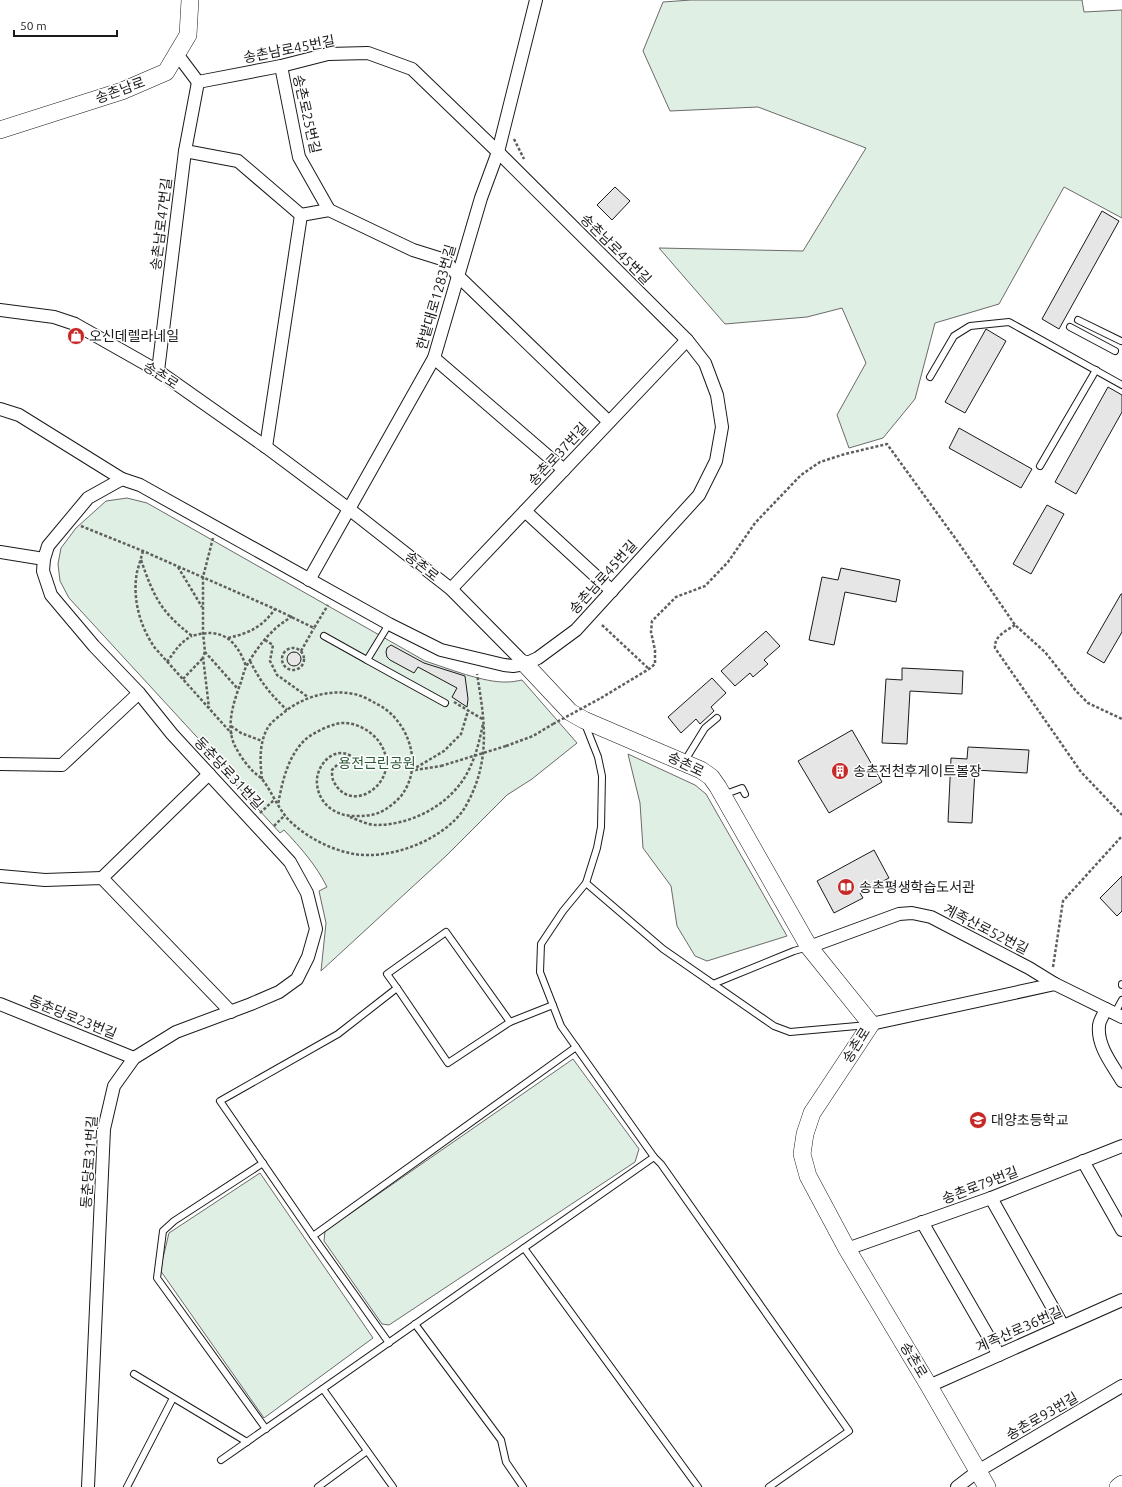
<svg xmlns="http://www.w3.org/2000/svg" width="1122" height="1487" font-family="Ubuntu,'Noto Sans KR',sans-serif">
	<style>
		.green { fill: #e0efe3; stroke: #6a6a6a }
		.building { fill: #e6e6e6; stroke: #1a1a1a }
		.lines { fill: none; stroke-linecap: round; stroke-linejoin: round }
		.lane-casing { stroke: #1a1a1a; stroke-width: 8 }
		.street-casing { stroke: #1a1a1a; stroke-width: 14 }
		.secondary-casing { stroke: #1a1a1a; stroke-width: 18 }
		.path { stroke: #5f5f5f; stroke-width: 2.5; stroke-dasharray: 3 2; stroke-linecap: butt }
		.lane { stroke: #fff; stroke-width: 6 }
		.street { stroke: #fff; stroke-width: 12 }
		.secondary { stroke: #fff; stroke-width: 17 }
		.path-bridge { stroke: #5f5f5f; stroke-width: 2.5; stroke-dasharray: 3 2; stroke-linecap: butt }
		.labels { text-anchor: middle; dominant-baseline: central; stroke-width: 3; stroke-linejoin: round; paint-order: stroke }
		.street-label { font-size: 14px; fill: #1a1a1a; stroke: #fff }
		.poi-label { font-size: 14px; fill: #1a1a1a; stroke: #fff; text-anchor: start }
		.park-label { font-size: 14px; fill: #2b5a34; stroke: #fff }
	</style>
	<rect width="100%" height="100%" fill="#fff"/>
	<g class="green">
		<polygon points="691,0 1082,0 1084,12 1122,10 1122,218 1064,187 999,304 935,323 915,399 883,438 849,448 837,415 866,363 842,308 807,317 725,324 659,248 803,251 866,148 758,107 670,111 643,51 663,2"/>
		<path d="M 127,498 L 147,503 L 425,661 C 447,668 484,683 507,682 C 512,682 517,681 522,680 L 577,743 L 532,779 L 507,795 L 447,855 L 321,971 L 326,923 L 319,891 L 327,887 C 316,865 301,848 284,830 L 280,833 L 227,775 L 230,773 L 69,598 L 60,581 L 58,564 L 61,548 L 76,528 L 106,501 Z"/>
		<polygon points="628,754 695,785 706,794 787,936 707,961 695,956 677,926 671,886 643,848 640,803"/>
		<polygon points="573,1059 639,1149 635,1162 389,1325 382,1324 324,1241 325,1231"/>
		<polygon points="260,1173 373,1338 264,1418 160,1270 169,1233"/>
	</g>
	<g class="building">
		<polygon points="615,187 630,201 612,220 597,205"/>
		<polygon points="1102,211 1119,221 1059,329 1042,319"/>
		<polygon points="986,329 1006,341 965,413 945,402"/>
		<polygon points="1108,387 1122,395 1122,412 1076,494 1055,482"/>
		<polygon points="959,428 1032,469 1021,488 949,448"/>
		<polygon points="1047,505 1064,514 1031,574 1013,564"/>
		<polygon points="841,568 900,580 896,602 845,592 834,645 809,640 822,577 838,580"/>
		<polygon points="1121,594 1122,594 1122,632 1104,663 1087,653"/>
		<polygon points="766,631 780,646 764,660 768,664 753,677 750,673 735,686 721,671"/>
		<polygon points="391,645 424,663 465,676 468,699 467,707 452,697 457,688 418,667 414,673 390,660 387,657 386,652 387,648"/>
		<circle cx="294" cy="659" r="7"/>
		<polygon points="902,668 963,671 962,694 910,691 907,744 882,743 886,679 902,680"/>
		<polygon points="712,678 726,693 711,707 714,711 700,724 696,719 681,733 668,717"/>
		<polygon points="852,730 882,782 829,813 798,761"/>
		<polygon points="968,747 1029,750 1027,773 975,770 972,823 948,822 951,758 967,759"/>
		<polygon points="874,850 889,878 860,893 863,898 834,913 817,881"/>
		<polygon points="1122,876 1122,911 1117,916 1100,898"/>
	</g>
	<g class="lines">
		<g class="lane-casing">
			<g id="lane">
				<polyline points="1078,320 1121,341"/>
				<polyline points="1070,327 1115,351"/>
				<polyline points="930,377 954,336 970,326 1009,322 1122,385"/>
				<polyline points="1040,466 1096,370"/>
				<polyline points="324,636 367,660 389,624"/>
				<polyline points="367,660 445,703"/>
				<polyline points="585,724 598,757 602,776 601,827 597,848 586,883 563,911 541,944 540,972 561,1026 654,1157 661,1164 849,1431 769,1487"/>
				<polyline points="684,762 705,728 717,718"/>
				<polyline points="723,795 742,788 745,794"/>
				<polyline points="586,883 663,949 774,1026 790,1032 868,1025"/>
				<polyline points="713,984 794,951 808,947"/>
				<polyline points="1122,984 1122,985"/>
				<polyline points="397,988 387,974 446,932 510,1022"/>
				<polyline points="1115,1013 1122,1000"/>
				<polyline points="263,1163 174,1221 163,1231 157,1278 266,1429"/>
				<polyline points="313,1236 576,1047"/>
				<polyline points="524,1248 698,1487"/>
				<polyline points="415,1324 501,1440 506,1462 523,1487"/>
				<polyline points="389,1343 313,1236 220,1101 338,1034 397,988 448,1063 510,1022 553,1005"/>
				<polyline points="134,1374 247,1442"/>
				<polyline points="323,1389 393,1487"/>
				<polyline points="221,1460 654,1157"/>
				<polyline points="127,1487 173,1398"/>
				<polyline points="318,1487 367,1451"/>
			</g>
		</g>
		<g class="street-casing">
			<g id="street">
				<polyline points="281,66 299,157 329,210"/>
				<polyline points="185,151 238,161 301,215"/>
				<polyline points="301,215 329,210 413,250 445,260 458,276 609,422"/>
				<polyline points="0,310 54,317 75,324 158,371 266,447 349,509 451,589 525,664"/>
				<polyline points="434,358 564,470"/>
				<polyline points="158,371 185,151 198,82"/>
				<polyline points="0,409 19,415 122,479"/>
				<polyline points="266,447 301,215"/>
				<polyline points="525,511 612,591"/>
				<polyline points="0,552 44,559"/>
				<polyline points="309,580 434,358 481,198 498,152 536,0"/>
				<polyline points="451,589 687,340"/>
				<polyline points="0,764 62,765 139,693"/>
				<polyline points="0,876 45,880 102,878 231,1012"/>
				<polyline points="102,878 209,774"/>
				<polyline points="809,947 899,914 912,913 931,917 1029,968 1055,984"/>
				<polyline points="0,1004 134,1058"/>
				<path d="M 1106,1009 C 1104,1014 1099,1021 1099,1026 C 1097,1046 1112,1064 1122,1081"/>
				<polyline points="871,1024 1055,984 1122,1017"/>
				<polyline points="1083,1161 1122,1230"/>
				<polyline points="991,1198 1063,1326"/>
				<polyline points="922,1222 999,1355"/>
				<polyline points="847,1249 991,1198 1122,1146"/>
				<polyline points="929,1386 1122,1300"/>
				<polyline points="88,1487 104,1129 114,1086 134,1058 176,1032 251,1004 279,992 297,979 308,957 316,929 307,893 290,862 172,734 139,693 94,646 51,595 43,571 44,559 48,546 88,498 122,479 140,485 389,624 441,650 504,665 513,666 525,664 538,658 576,630 699,495 716,461 722,427 717,395 705,363 687,340 498,152 412,69 368,53 328,54 281,66 198,82 177,54"/>
				<polyline points="957,1487 978,1471 1122,1386"/>
			</g>
		</g>
		<g class="secondary-casing">
			<g id="secondary">
				<polyline points="0,130 122,91 166,72 188,35 190,0"/>
				<polyline points="525,664 570,712 584,720 701,770 711,777 718,787 809,947 871,1024 812,1113 805,1134 802,1154 808,1176 847,1249 929,1386 987,1487"/>
				<polyline points="1118,1487 1122,1484"/>
			</g>
		</g>
		<g class="path">
			<polyline points="514,139 524,159"/>
			<polyline points="81,526 143,551 275,609 314,628 328,605"/>
			<polyline points="213,538 203,577 203,633 205,652 238,689"/>
			<path d="M 143,551 C 141,558 139,565 137,572 C 132,598 140,627 155,648 L 232,734"/>
			<path d="M 141,560 C 154,597 160,611 192,636 C 221,627 236,639 246,666"/>
			<polyline points="178,567 202,607"/>
			<path d="M 292,616 C 286,621 278,625 273,631 C 263,640 254,653 247,665 C 244,670 243,676 241,682 C 234,701 225,726 235,746 C 239,754 245,763 251,769 C 254,773 258,775 262,779 C 273,793 279,812 293,824 C 310,839 332,850 354,854 C 391,860 443,840 464,809 C 469,801 474,790 477,781 C 489,744 483,711 477,674"/>
			<polyline points="602,625 649,669"/>
			<path d="M 1015,625 C 1006,631 994,636 995,648 L 1081,772 L 1122,815"/>
			<path d="M 228,638 C 250,633 262,627 275,609"/>
			<polyline points="265,640 273,645 270,661 277,675 308,697"/>
			<circle cx="293" cy="659" r="11"/>
			<polyline points="301,651 314,628"/>
			<polyline points="205,652 203,657 209,708"/>
			<path d="M 250,661 C 260,681 270,694 287,710"/>
			<path d="M 167,662 C 175,651 180,642 192,636"/>
			<polyline points="183,679 203,658"/>
			<polyline points="601,698 649,669 655,664 655,650 651,632 652,621 676,597 705,586 728,562 755,523 801,475 820,462 845,454 887,444 958,542 1015,625 1045,652 1076,691 1088,703 1122,719"/>
			<polyline points="454,702 484,720"/>
			<polyline points="231,726 241,733 262,741"/>
			<polyline points="506,746 533,736 553,724"/>
			<polyline points="412,770 444,751 461,734 468,711"/>
			<polyline points="415,770 441,766"/>
			<path d="M 262,779 C 260,763 259,744 267,729 C 270,723 277,718 282,714 C 303,696 332,688 358,695 C 364,697 370,700 375,703 C 406,717 423,760 405,790 C 401,798 393,804 386,809 C 377,815 368,816 357,816 C 337,817 319,805 317,784 C 315,767 333,745 351,756 L 341,761 L 332,770 C 332,774 332,779 334,782 C 350,813 391,788 386,758 C 383,739 364,724 345,723 C 335,722 314,732 306,739 C 288,755 282,782 278,805"/>
			<polyline points="260,813 274,800"/>
			<path d="M 350,817 C 358,820 368,825 376,825 C 414,825 456,802 471,765 C 477,752 480,738 483,724"/>
			<polyline points="274,826 285,815"/>
			<polyline points="1053,967 1063,901 1122,836"/>
		</g>
		<use href="#lane" class="lane"/>
		<use href="#street" class="street"/>
		<use href="#secondary" class="secondary"/>
		<g class="path-bridge">
			<polyline points="553,724 601,698"/>
			<polyline points="441,766 506,746"/>
		</g>
	</g>
	<defs>
		<g id="shop-disc" transform="scale(0.9)"><circle r="9.5" fill="#c62828" stroke="#fff"/><path d="M-5-2.5h2.3a2.7 3.5 0 0 1 5.4 0H5L5.5 6h-11ZM-1.5-2.5h3a1.5 2.3 0 0 0-3 0Z" fill="#fff"/></g>
		<g id="building-disc" transform="scale(0.9)"><circle r="9.5" fill="#c62828" stroke="#fff"/><path d="M-4-6H4V6H1V3H-1V6H-4ZM-2.5-4.3h1.7v1.8h-1.7ZM.8-4.3h1.7v1.8H.8ZM-2.5-1h1.7V.8h-1.7ZM.8-1h1.7V.8H.8Z" fill="#fff"/></g>
		<g id="library-disc" transform="scale(0.9)"><circle r="9.5" fill="#c62828" stroke="#fff"/><path d="M-6-4Q-3-5.5-.7-3.5V5Q-3 3-6 4ZM6-4Q3-5.5 .7-3.5V5Q3 3 6 4Z" fill="#fff"/></g>
		<g id="school-disc" transform="scale(0.9)"><circle r="9.5" fill="#c62828" stroke="#fff"/><path d="M0-5L7-2L0 1L-7-2ZM-4 1L0 2.5L4 1V4Q0 6-4 4Z" fill="#fff"/></g>
	</defs>
	<g fill-rule="evenodd">
		<use href="#shop-disc" x="76" y="336"/>
		<use href="#building-disc" x="840" y="771"/>
		<use href="#library-disc" x="846" y="887"/>
		<use href="#school-disc" x="978" y="1120"/>
	</g>
	<g class="labels">
		<g class="street-label">
			<text transform="translate(289 49) rotate(-11)">송촌남로45번길</text>
			<text transform="translate(120 90) rotate(-20)">송촌남로</text>
			<text transform="translate(307 114) rotate(77)">송촌로25번길</text>
			<text transform="translate(161 224) rotate(-83)">송촌남로47번길</text>
			<text transform="translate(616 249) rotate(45)">송촌남로45번길</text>
			<text transform="translate(436 297) rotate(-74)">한밭대로1283번길</text>
			<text transform="translate(161 375) rotate(33)">송촌로</text>
			<text transform="translate(558 454) rotate(-47)">송촌로37번길</text>
			<text transform="translate(422 566) rotate(38)">송촌로</text>
			<text transform="translate(603 577) rotate(-48)">송촌남로45번길</text>
			<text transform="translate(686 764) rotate(26)">송촌로</text>
			<text transform="translate(229 773) rotate(47)">동춘당로31번길</text>
			<text transform="translate(986 929) rotate(27)">계족산로52번길</text>
			<text transform="translate(73 1017) rotate(22)">동춘당로23번길</text>
			<text transform="translate(856 1045) rotate(-58)">송촌로</text>
			<text transform="translate(89 1162) rotate(-86)">동춘당로31번길</text>
			<text transform="translate(980 1185) rotate(-21)">송촌로79번길</text>
			<text transform="translate(1019 1329) rotate(-24)">계족산로36번길</text>
			<text transform="translate(914 1360) rotate(59)">송촌로</text>
			<text transform="translate(1042 1416) rotate(-30)">송촌로93번길</text>
		</g>
		<g class="poi-label">
			<text x="89" y="336">오신데렐라네일</text>
			<text x="853" y="771">송촌전천후게이트볼장</text>
			<text x="859" y="887">송촌평생학습도서관</text>
			<text x="991" y="1120">대양초등학교</text>
		</g>
		<g class="park-label">
			<text x="377" y="763">용전근린공원</text>
		</g>
	</g>
	<path d="M14 30v6h103v-6" fill="none" stroke="#1a1a1a" stroke-width="2"/>
	<text x="20" y="30" font-size="12" fill="#1a1a1a" stroke="#ffffff" stroke-width="3" paint-order="stroke">50 m</text>
</svg>
